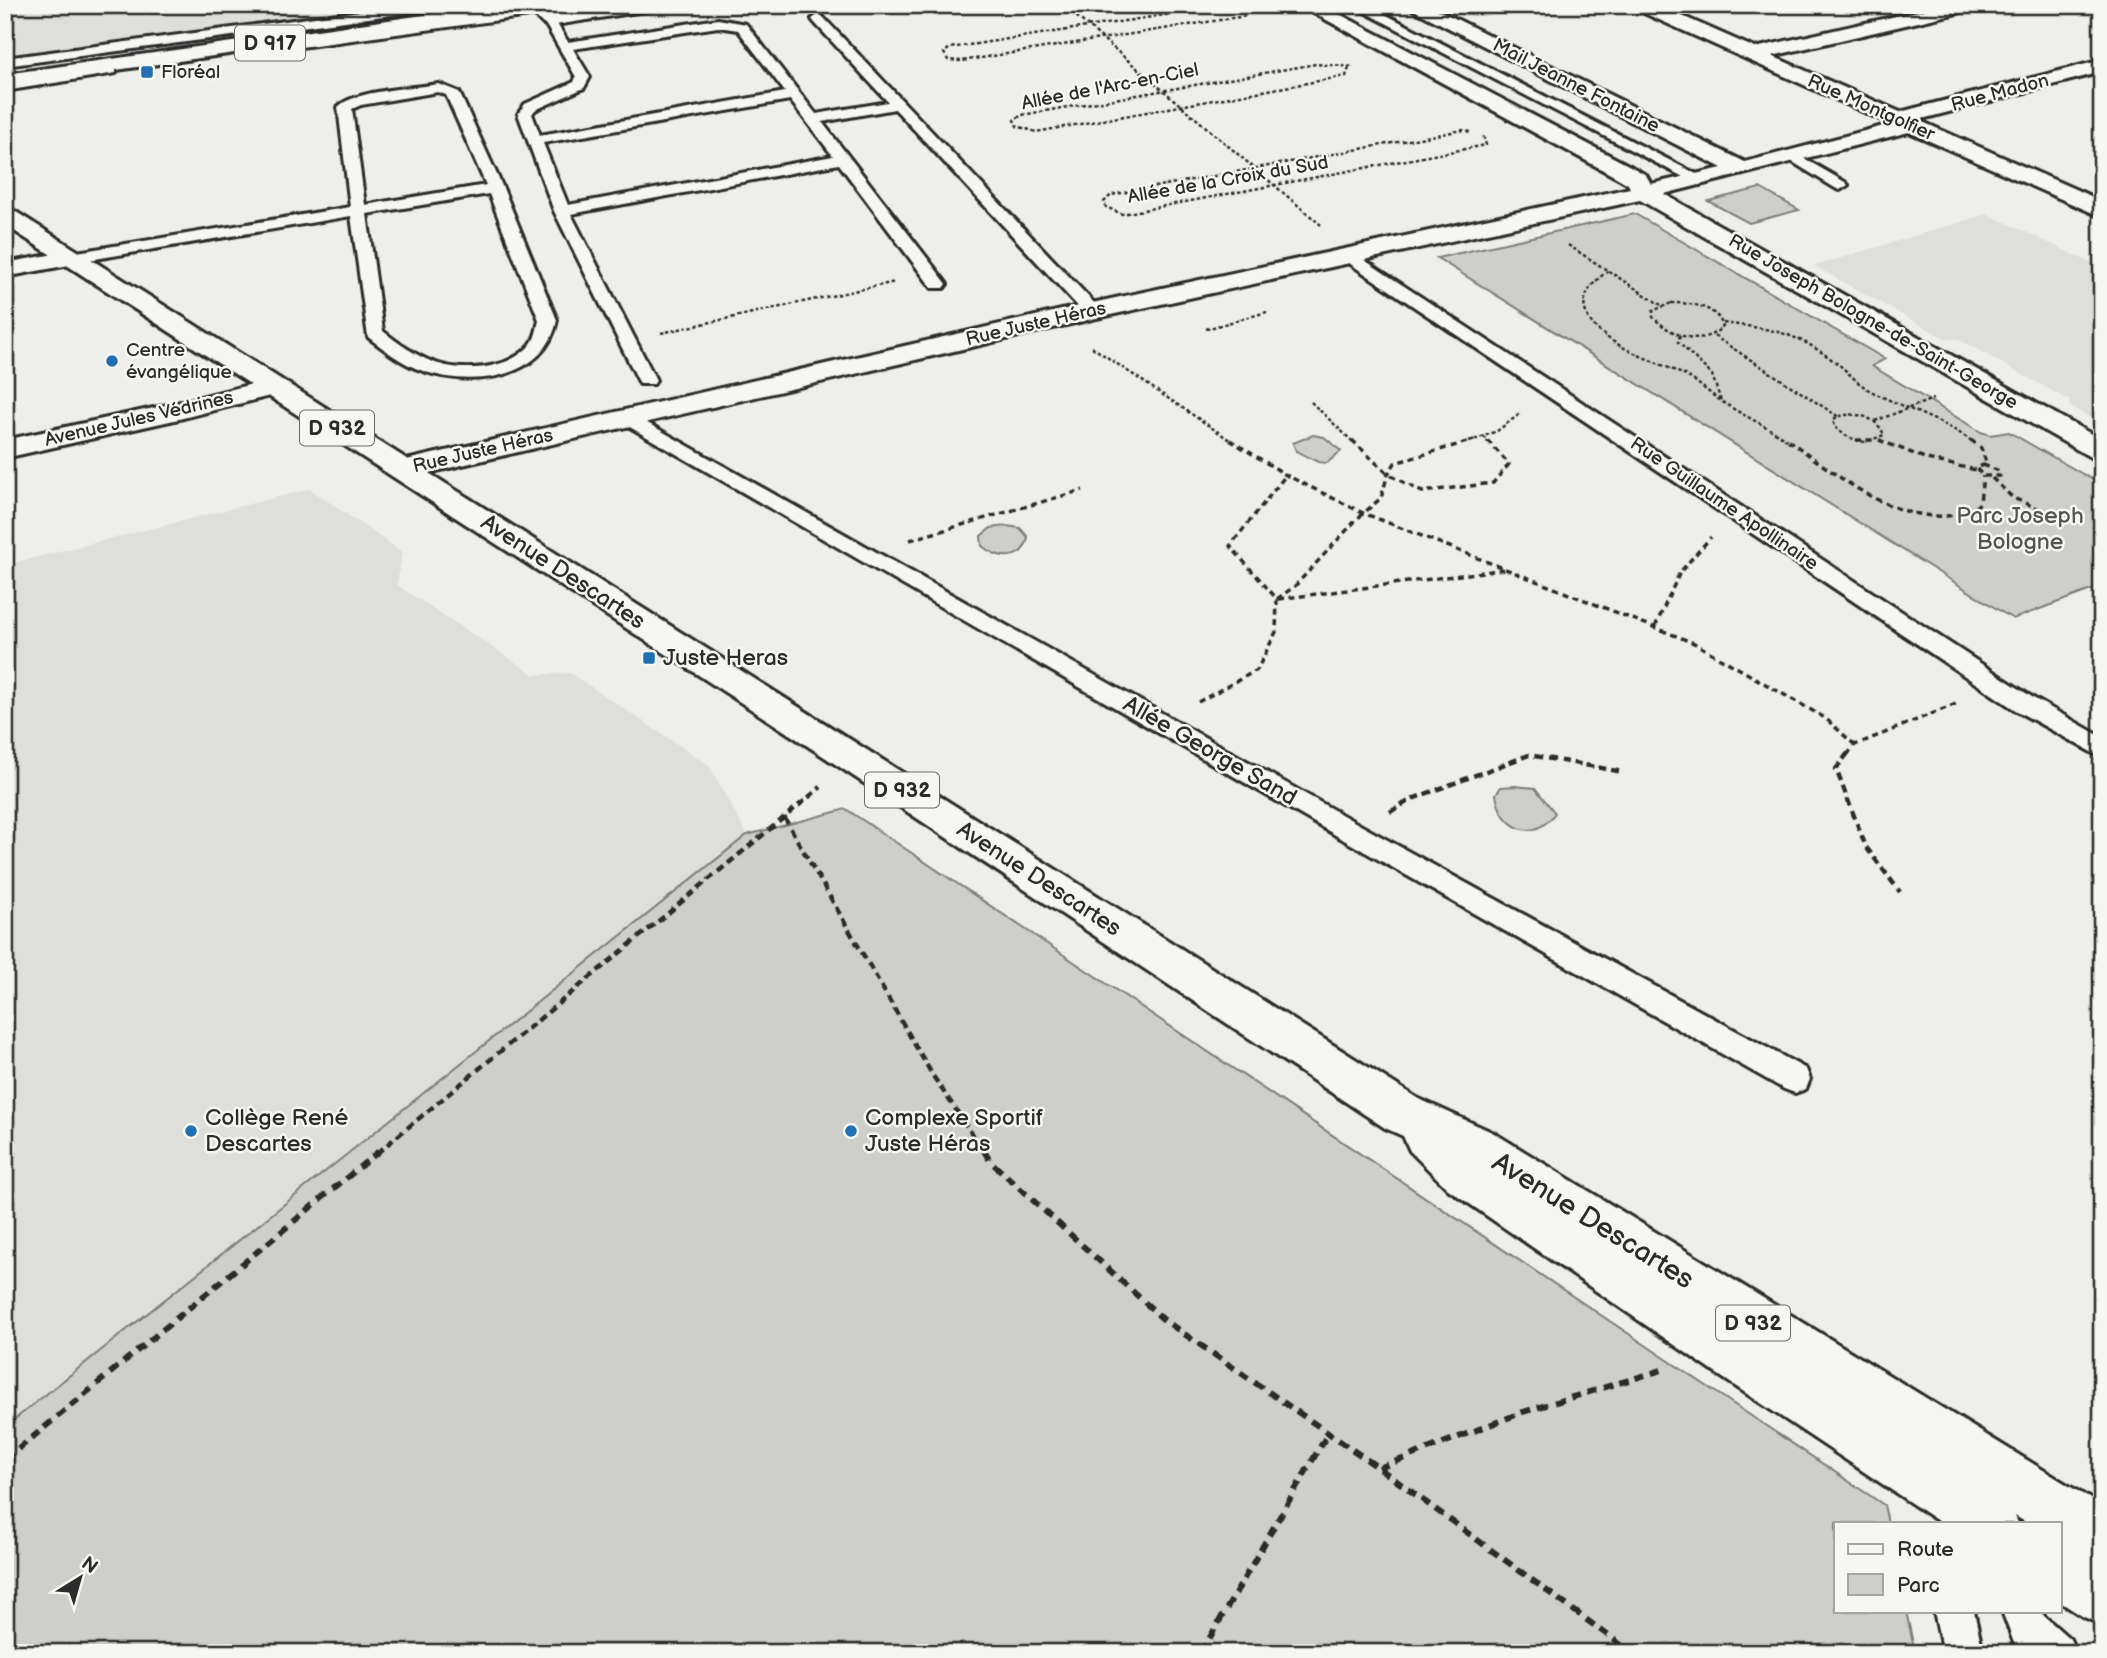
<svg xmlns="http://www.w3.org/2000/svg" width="2107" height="1658" font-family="'Balsamiq Sans',sans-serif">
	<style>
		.built { fill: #dededb }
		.green { fill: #cececa; stroke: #7c7c7a; stroke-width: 2 }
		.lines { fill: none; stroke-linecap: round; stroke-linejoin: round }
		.lane-casing { stroke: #2b2b2b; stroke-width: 6 }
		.street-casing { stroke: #2b2b2b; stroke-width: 6 }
		.primary-casing { stroke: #2b2b2b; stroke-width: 6 }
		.path-far3 { stroke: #2b2b2b; stroke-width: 2.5; stroke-dasharray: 3.5 2.5; stroke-linecap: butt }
		.path-far2 { stroke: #2b2b2b; stroke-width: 3.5; stroke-dasharray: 6 4.5; stroke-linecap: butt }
		.path-far1 { stroke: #2b2b2b; stroke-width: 4.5; stroke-dasharray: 8 5; stroke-linecap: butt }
		.path { stroke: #2b2b2b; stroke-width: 6; stroke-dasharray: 10 7; stroke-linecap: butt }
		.lane { fill: #f6f6f2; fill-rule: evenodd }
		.street { fill: #f6f6f2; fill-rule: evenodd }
		.primary { fill: #f6f6f2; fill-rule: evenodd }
		.poi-dot { fill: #1f6fb2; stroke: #f6f6f2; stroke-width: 2.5 }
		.labels { text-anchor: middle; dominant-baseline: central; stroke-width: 5; stroke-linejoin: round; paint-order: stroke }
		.far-poi-label { font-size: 19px; fill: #2b2b2b; stroke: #f6f6f2; text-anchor: start }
		.far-street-label { font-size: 19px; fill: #2b2b2b; stroke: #f6f6f2 }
		.shield { fill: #f6f6f2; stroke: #686867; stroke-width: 2 }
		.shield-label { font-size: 21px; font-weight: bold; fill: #2b2b2b }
		.park-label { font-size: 23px; fill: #545453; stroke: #f6f6f2 }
		.street-label { font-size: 23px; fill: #2b2b2b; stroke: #f6f6f2 }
		.poi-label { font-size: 23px; fill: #2b2b2b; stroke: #f6f6f2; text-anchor: start }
		.near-street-label { font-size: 28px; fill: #2b2b2b; stroke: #f6f6f2 }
	</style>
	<rect width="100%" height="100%" fill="#eeeeea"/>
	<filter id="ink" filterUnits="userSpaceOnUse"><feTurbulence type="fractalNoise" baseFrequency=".0143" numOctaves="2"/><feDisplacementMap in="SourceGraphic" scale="14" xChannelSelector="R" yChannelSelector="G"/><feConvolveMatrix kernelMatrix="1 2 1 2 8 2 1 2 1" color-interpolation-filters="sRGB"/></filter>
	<g filter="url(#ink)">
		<g class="built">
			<polygon points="5,5 418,5 5,60"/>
			<polygon points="1988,214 2102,268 2102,424 2069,406 2070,401 1958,339 1946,339 1814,266"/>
			<polygon points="310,489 402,552 397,585 535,675 570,673 709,765 747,835 5,1427 5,565"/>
		</g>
		<g class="green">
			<polygon points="1760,188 1799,210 1749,223 1708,201"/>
			<polygon points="1635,214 1885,359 1872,366 1981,432 1990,435 2009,432 2102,485 2102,586 2013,619 1437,258"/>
			<polygon points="1313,435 1324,437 1341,451 1327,463 1318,462 1296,451 1293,443"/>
			<path d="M 1006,526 L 1020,528 L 1028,537 C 1023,563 998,559 982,546 L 981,536 L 991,528 Z"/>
			<path d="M 1515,786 L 1535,788 L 1555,813 C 1533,845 1500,827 1496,794 L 1501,787 Z"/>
			<polygon points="846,809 1884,1505 1888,1523 1836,1523 1836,1611 1906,1611 1915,1653 5,1653 5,1427 747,835"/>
		</g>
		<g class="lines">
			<g class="lane-casing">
				<g id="lane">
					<polygon points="406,5 442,5 436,9 5,66 5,58"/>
					<polygon points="552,5 587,5 581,9 301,47 295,43 301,39"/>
					<polygon points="1351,5 1367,5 1708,180 1705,183 1695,183"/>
					<path d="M 818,15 L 822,16 L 1098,307 L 1101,311 L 1098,315 L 1086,315 L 895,109 L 822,122 L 944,280 L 947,284 L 944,288 L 932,288 L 839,164 L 571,214 L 656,380 L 654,384 L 640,384 L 554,211 L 518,114 L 525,104 L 574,82 L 576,77 L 543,20 L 549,16 L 553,17 L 568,42 L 718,19 L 746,24 L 816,114 L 888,102 L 814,22 L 812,19 ZM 718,27 L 738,30 L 785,92 L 540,135 L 532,114 L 535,110 L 584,88 L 590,77 L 573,49 ZM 790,100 L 833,156 L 568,205 L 543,143 Z"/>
					<polygon points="111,66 116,67 116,73 5,91 5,83"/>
					<path d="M 439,84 L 459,92 L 503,188 L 557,320 C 546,379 472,388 423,371 C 402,364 385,350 368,337 L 351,216 L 71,263 L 63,258 L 71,253 L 350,207 L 338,107 C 355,90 414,88 439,84 ZM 438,92 L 446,95 L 486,185 L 365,205 L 352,109 L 361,105 ZM 489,194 L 539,320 C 537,329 536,338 530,345 C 509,370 462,373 433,362 C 415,355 398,343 383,331 L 367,214 Z"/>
					<polygon points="1791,151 1845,182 1848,185 1840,190 1835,188 1786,158 1784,155"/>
					<polygon points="1349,250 2035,699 2102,737 2102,758 2017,711 1343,259 1341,255"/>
					<polygon points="628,412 1362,826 1806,1069 1810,1079 1806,1089 1795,1093 1784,1089 1344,840 621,422 618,418 621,414"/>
					<polygon points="1934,1611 1974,1611 1983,1653 1943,1653"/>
					<polygon points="2002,1611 2042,1611 2044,1616 2070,1639 2076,1653 2025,1653 2014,1643"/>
				</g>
			</g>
			<g class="street-casing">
				<g id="street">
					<polygon points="524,5 544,5 553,14 612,5 659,5 650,10 549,26 543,24"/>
					<polygon points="1299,5 1322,5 1632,167 1646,175 1651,184 1722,168 1404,5 1428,5 1745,162 1891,124 1635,9 1632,5 1657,5 1755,48 1945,5 1979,5 1970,10 1772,56 1900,112 2102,60 2102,72 1918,120 2102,201 2102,217 1909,132 1664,194 2102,440 2102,461 2092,458 1640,200 1092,319 402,479 392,476 387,470 392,464 402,461 1092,303 1630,188 1628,184 1616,177"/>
					<polygon points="71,251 80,253 83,258 80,263 5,277 5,263"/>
					<polygon points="272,379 282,381 286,387 282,393 179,419 5,458 5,440 177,403"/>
				</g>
			</g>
			<g class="primary-casing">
				<g id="primary">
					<polygon points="495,5 544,5 535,10 5,86 5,74"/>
					<polygon points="5,208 13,210 1417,1098 1494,1133 2102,1506 2102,1625 2082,1616 2060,1602 2060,1523 2027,1523 2015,1516 2018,1523 1941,1523 1714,1372 1448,1189 1410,1151 1403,1136 1385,1128 817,752 5,225"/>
				</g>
			</g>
			<g class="path-far3">
				<polyline points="1063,5 1321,225"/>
				<polyline points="1247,10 1245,16 962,61 948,60 944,53 950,48 1210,8 1270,5"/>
				<polyline points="1349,68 1346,76 1036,132 1017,126 1014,120 1022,115 1316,64 1354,67"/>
				<polyline points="1470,132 1463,130 1111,195 1104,202 1106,207 1122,214 1486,145 1483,135"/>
				<polyline points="1568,245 1661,305"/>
				<path d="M 1608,271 C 1594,281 1578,297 1587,315 C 1601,346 1658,361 1686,376 C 1699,383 1709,393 1721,401 C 1743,416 1768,426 1790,442"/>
				<path d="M 1671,303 C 1691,303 1715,305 1723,326 C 1703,348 1671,336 1653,317 L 1653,311 Z"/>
				<path d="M 1723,323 C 1771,329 1794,331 1834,361 C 1847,370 1856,383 1871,391 C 1904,409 1944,420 1973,442"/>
				<polyline points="1206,329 1267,312"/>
				<polyline points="661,333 895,282"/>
				<polyline points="1680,335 1678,342 1712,375 1721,401"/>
				<polyline points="1714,336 1839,417"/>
				<polyline points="1092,347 1233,442"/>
				<polyline points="1311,402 1353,442"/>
				<polyline points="1875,421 1933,399"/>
				<polyline points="1483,436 1488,442"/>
				<polyline points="1879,440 1883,442"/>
				<polyline points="1469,442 1497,431 1521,413"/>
				<path d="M 1865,442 C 1852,440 1843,435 1834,426 L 1835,418 C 1853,410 1877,416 1884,435 L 1866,442"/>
			</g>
			<g class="path-far2">
				<polyline points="1230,440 1286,475 1363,513 1694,643 1825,718 1855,745"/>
				<polyline points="1352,440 1388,474 1422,492 1493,483 1509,464 1487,440"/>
				<path d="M 1788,440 C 1836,473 1885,519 1947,516 C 1960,515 1972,514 1980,502 L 1983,476"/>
				<polyline points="1856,440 1876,440"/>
				<polyline points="1879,440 1927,459 1976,470"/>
				<polyline points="1971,440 1981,448 1987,465"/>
				<polygon points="1983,465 1997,470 2000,476 1983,476 1976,468"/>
				<polyline points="1992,478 2013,498 2054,515"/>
				<polyline points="910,540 1083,490"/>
				<polyline points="1277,599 1295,586 1358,518 1381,498 1388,474 1395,463 1474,440"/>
				<polyline points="1279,599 1506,569"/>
				<polyline points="1655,627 1680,572 1711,537"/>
				<polyline points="1198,702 1257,670 1276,632 1277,599 1230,546 1286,475"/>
				<polyline points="1847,755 1855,745 1956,704"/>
			</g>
			<g class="path-far1">
				<polyline points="1848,753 1836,769 1866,847 1900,892"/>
				<polyline points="1390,812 1412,799 1529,755 1623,772"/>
				<polyline points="784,817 933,1076 985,1153"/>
				<polyline points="377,1153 821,787"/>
			</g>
			<g class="path">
				<polyline points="984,1151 990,1161 1164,1320 1379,1468 1632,1653"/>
				<polyline points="5,1460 379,1151"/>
				<polyline points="1379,1468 1523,1412 1662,1370"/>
				<polyline points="1201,1653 1327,1435"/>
			</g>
			<use href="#lane" class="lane"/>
			<use href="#street" class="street"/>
			<use href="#primary" class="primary"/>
		</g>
	</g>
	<g class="poi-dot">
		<rect x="140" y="65" width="14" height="14" rx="3.5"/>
		<circle cx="112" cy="361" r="7"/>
		<rect x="642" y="651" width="14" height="14" rx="3.5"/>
		<circle cx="191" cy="1131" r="7"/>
		<circle cx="851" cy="1131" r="7"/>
	</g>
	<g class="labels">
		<g class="far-poi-label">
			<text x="161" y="72">Floréal</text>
			<text x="126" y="350">Centre<tspan x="126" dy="22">évangélique</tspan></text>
		</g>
		<g class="far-street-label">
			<text transform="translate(1576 86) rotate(27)">Mail Jeanne Fontaine</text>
			<text transform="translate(1110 87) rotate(-11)">Allée de l'Arc-en-Ciel</text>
			<text transform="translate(2000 93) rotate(-15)">Rue Madon</text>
			<text transform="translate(1871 108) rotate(24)">Rue Montgolfier</text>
			<text transform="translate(1228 180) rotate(-10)">Allée de la Croix du Sud</text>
			<text transform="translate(1873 322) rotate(30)">Rue Joseph Bologne-de-Saint-George</text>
			<text transform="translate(1036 324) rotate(-13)">Rue Juste Héras</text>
			<text transform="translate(139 419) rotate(-13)">Avenue Jules Védrines</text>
			<text transform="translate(483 451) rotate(-13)">Rue Juste Héras</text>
			<text transform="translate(1724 504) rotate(34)">Rue Guillaume Apollinaire</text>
		</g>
		<g class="shield">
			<rect x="235" y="25.5" width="70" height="35" rx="5"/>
			<rect x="300" y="410.5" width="74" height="35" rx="5"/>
			<rect x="865" y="772.5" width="74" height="35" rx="5"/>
			<rect x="1716" y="1305.5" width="74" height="35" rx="5"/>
		</g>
		<g class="shield-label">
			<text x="270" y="43">D 917</text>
			<text x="337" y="428">D 932</text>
			<text x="902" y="790">D 932</text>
			<text x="1753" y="1323">D 932</text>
		</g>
		<g class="park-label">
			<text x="2020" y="516">Parc Joseph<tspan x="2020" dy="26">Bologne</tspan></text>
		</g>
		<g class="street-label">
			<text transform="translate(563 572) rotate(33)">Avenue Descartes</text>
			<text transform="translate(1210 751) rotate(30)">Allée George Sand</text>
			<text transform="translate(1039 879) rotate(33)">Avenue Descartes</text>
		</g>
		<g class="poi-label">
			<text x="663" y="658">Juste Heras</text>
			<text x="205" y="1118">Collège René<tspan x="205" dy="26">Descartes</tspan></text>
			<text x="865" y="1118">Complexe Sportif<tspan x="865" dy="26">Juste Héras</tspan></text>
		</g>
		<g class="near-street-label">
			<text transform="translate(1593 1221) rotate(32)">Avenue Descartes</text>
		</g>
	</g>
	<rect width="2107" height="1658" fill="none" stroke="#f6f6f2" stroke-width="28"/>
	<rect x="14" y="14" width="2079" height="1630" fill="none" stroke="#2b2b2b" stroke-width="2.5" filter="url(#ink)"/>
	<rect x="1834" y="1522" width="228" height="91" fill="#f6f6f2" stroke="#a5a5a2" stroke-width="2"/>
	<rect x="1848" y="1544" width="35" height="10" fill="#f6f6f2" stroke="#a5a5a2" stroke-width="2"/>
	<text x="1897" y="1556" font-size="21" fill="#2b2b2b">Route</text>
	<rect x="1848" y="1574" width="35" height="21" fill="#cececa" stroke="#a5a5a2" stroke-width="2"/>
	<text x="1897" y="1592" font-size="21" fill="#2b2b2b">Parc</text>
	<g transform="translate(80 1578) rotate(37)" stroke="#f6f6f2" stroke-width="5" paint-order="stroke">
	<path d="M0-5L12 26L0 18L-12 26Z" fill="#2b2b2b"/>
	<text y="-10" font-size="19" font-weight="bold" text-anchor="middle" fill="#2b2b2b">N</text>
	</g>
</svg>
